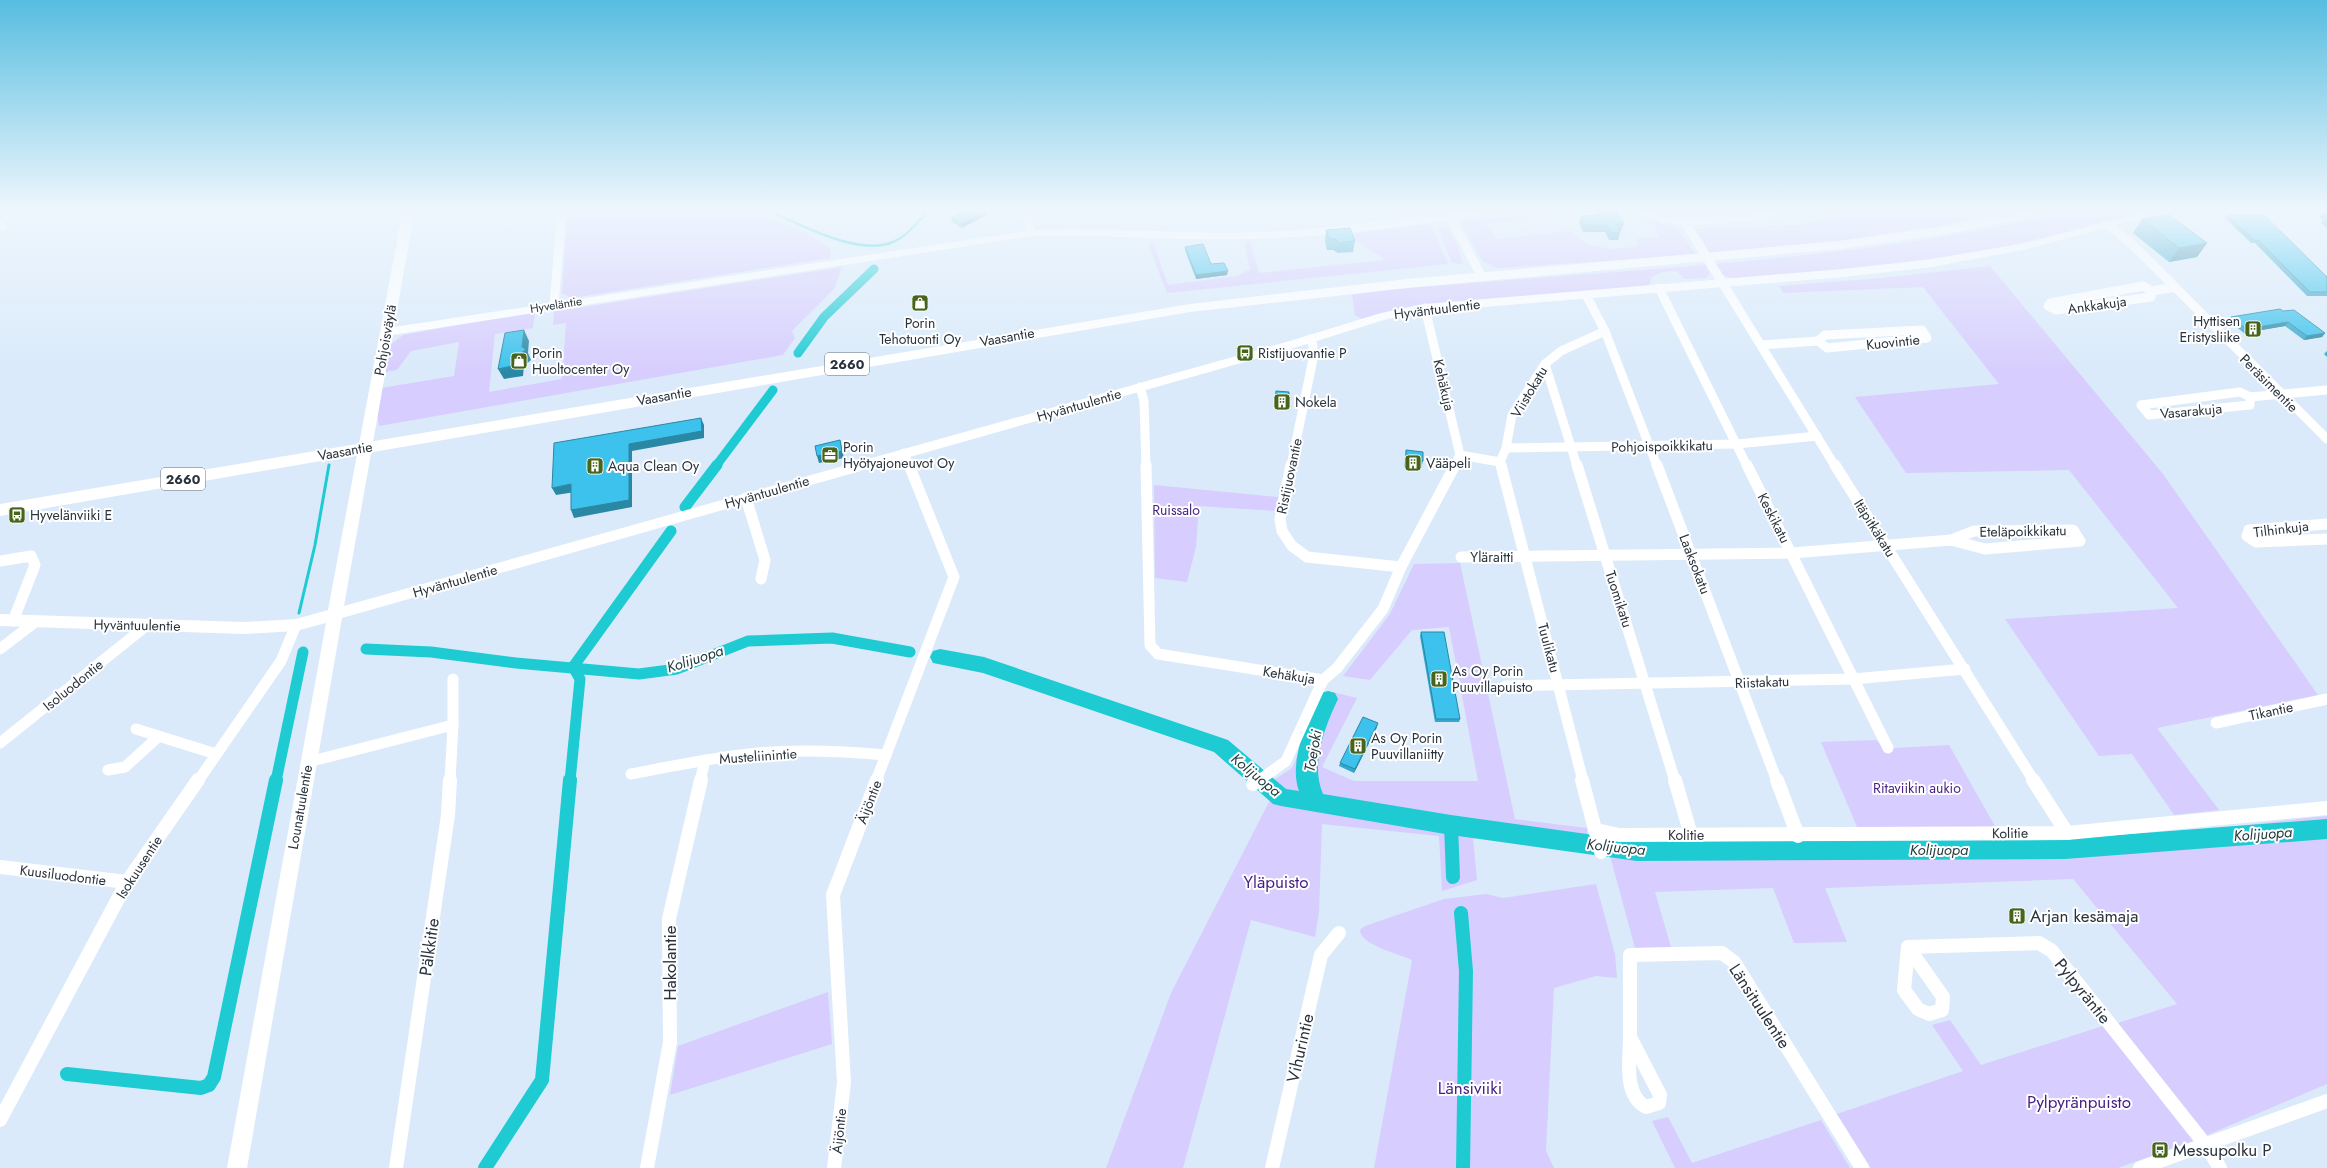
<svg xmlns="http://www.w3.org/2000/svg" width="2327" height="1168" font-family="Jost,sans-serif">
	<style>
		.green { fill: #d7cdfe }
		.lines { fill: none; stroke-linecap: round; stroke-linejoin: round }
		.stream-far1 { stroke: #1ecbd3; stroke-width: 2.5 }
		.stream { stroke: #1ecbd3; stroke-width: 3 }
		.canal-far2 { stroke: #1ecbd3; stroke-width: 9 }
		.canal-far1 { stroke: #1ecbd3; stroke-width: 11 }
		.canal { stroke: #1ecbd3; stroke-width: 14 }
		.river { fill: #1ecbd3; fill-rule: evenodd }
		.street-far2 { stroke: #fff; stroke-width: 9 }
		.street-far1 { stroke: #fff; stroke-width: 11 }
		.street { stroke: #fff; stroke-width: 14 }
		.secondary { fill: #fff; fill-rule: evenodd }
		.primary { fill: #fff; fill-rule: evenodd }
		.wall { fill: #34a7cb }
		.shaded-wall { fill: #2a88a5 }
		.building { fill: #3cc2ec; stroke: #2a88a5 }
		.labels { text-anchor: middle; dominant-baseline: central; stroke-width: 4; stroke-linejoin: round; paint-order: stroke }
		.far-street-label { font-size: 12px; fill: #29333d; stroke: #fff }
		.shield { fill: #fff; stroke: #697077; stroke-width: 1 }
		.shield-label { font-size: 13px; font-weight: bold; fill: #29333d }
		.street-label { font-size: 14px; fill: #29333d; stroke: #fff }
		.poi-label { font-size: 14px; fill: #29333d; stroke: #fff; text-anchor: start }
		.park-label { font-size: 14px; fill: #451e83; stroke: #fff }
		.water-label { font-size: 15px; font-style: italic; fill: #233c3e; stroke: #fff }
		.near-park-label { font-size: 17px; fill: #451e83; stroke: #fff }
		.near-poi-label { font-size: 17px; fill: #29333d; stroke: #fff; text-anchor: start }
		.near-street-label { font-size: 17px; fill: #29333d; stroke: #fff }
	</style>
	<rect width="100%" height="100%" fill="#daeafa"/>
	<g class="green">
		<polygon points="568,209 748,209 808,234 830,249 830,258 572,298 562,293"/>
		<polygon points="1863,209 2020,209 1938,226 1844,240 1710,253 1695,229 1797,225"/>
		<path d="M 2075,209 L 2151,209 C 2095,225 2040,240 1983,251 C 1900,266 1816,271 1732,278 L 1723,275 L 1714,264 C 1836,253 1957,240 2075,209 Z"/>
		<polygon points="1583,210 1606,212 1486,224 1497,239 1569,231 1588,245 1611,249 1637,247 1637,238 1660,238 1651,220 1677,228 1696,255 1498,268 1482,261 1460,220"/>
		<polygon points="1430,223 1448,264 1167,293 1148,244 1153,242 1168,285 1237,276 1250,269 1244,244 1250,241 1259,273 1386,260 1347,234"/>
		<polygon points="1448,226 1459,249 1462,264 1452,263 1438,230 1440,227"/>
		<polygon points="1706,265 1710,274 1706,278 1684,279 1677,271 1663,272 1652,277 1649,286 1415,305 1362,319 1355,315 1352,295 1381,290"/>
		<polygon points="1990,266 2163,474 2318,695 2157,728 2219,810 2174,815 2132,754 2099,756 2005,619 2178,608 2069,470 1906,473 1855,397 1999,384 1923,287 1783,293 1779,286 1882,278"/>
		<polygon points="842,267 834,289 792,331 795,338 783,355 379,426 377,414 381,388 454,376 459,342 411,351 397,370 384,372 389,346 403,335 535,311 533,328 495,334 489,392 562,379 566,323 553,325 554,309 571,306 571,309"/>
		<polygon points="1154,485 1278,497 1275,511 1199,506 1196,547 1187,582 1155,578"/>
		<polygon points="1460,563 1515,819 1587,828 1588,848 1473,838 1477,880 1442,891 1439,836 1322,824 1319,912 1315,937 1251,920 1183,1168 1106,1168 1171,993 1270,800 1259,790 1292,768 1329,691 1357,698 1322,767 1354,781 1478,781 1449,627 1412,630 1370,680 1343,676 1390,614 1414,564"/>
		<polygon points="1875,740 1894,748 1949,745 1996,828 1858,829 1821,742"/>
		<path d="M 2327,816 L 2327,1084 L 2205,1136 L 2118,1023 L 2177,1004 L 2073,879 L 1825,888 L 1847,942 L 1794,943 L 1773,888 L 1655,892 L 1671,947 L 1635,948 L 1606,841 L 1619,844 C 1794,843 1968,845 2143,834 C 2204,831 2266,822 2327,816 Z"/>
		<path d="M 1596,884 L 1615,954 L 1617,978 L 1596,976 L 1554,988 L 1546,1151 L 1554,1168 L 1374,1168 L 1412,960 C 1400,954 1360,945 1360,930 L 1365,926 L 1444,899 L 1486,894 L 1503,898 Z"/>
		<polygon points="828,992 832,1044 670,1095 678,1046"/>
		<polygon points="1950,1020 1981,1065 2103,1026 2193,1141 2118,1168 1871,1168 1837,1114 1963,1071 1932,1025"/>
		<polygon points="1668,1117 1692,1163 1821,1120 1850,1168 1675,1168 1652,1121"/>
	</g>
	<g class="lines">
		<path class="stream-far1" d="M 764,209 C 798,223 857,257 893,242 C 908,236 919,220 930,209"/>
		<polyline class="stream" points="299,613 315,545 329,465"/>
		<g class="canal-far2">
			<polyline points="798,353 824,317 874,269"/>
			<polyline points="716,466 773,390"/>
		</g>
		<g class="canal-far1">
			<polyline points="685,507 717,465"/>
			<polyline points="366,649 431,652 516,663 639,674 677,669 748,641 832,638 910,652"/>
			<polyline points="276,781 303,652"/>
			<polyline points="570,781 580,679 573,667 671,531"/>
		</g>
		<g class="canal">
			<polyline points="1451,825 1453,877"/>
			<polyline points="1461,913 1466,971 1463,1168"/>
			<polyline points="67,1074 201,1088 209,1085 214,1077 276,780"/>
			<polyline points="485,1168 542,1080 570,780"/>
		</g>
		<path class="river" d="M 940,649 L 984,657 L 1228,740 L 1286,789 L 1299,791 C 1288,762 1308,718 1321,693 L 1328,691 L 1335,693 L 1338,699 C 1325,726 1310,765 1323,794 L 1451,815 L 1637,841 L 2065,839 L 2327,819 L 2327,839 L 2065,859 L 1637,861 L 1451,835 L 1281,806 L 1273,804 L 1214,752 L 983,673 L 933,663 L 930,657 L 933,651 Z"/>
		<g class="street-far2">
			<polyline points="1024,209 1032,233"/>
			<polyline points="1441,209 1454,224 1482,277"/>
			<polyline points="1723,209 1728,217"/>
			<polyline points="1685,222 1835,466"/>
			<polyline points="2109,225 2134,246 2327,439"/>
			<polyline points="0,227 2,226"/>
			<polygon points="2143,286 2152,291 2151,297 2056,310 2048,306 2050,303"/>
			<polyline points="1659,288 1747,466"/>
			<polyline points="2152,291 2175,287"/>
			<polyline points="1586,295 1605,331 1657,466"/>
			<polyline points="554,305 562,209"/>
			<polyline points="1425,308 1460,455 1454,466"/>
			<polygon points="1922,330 1927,338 1827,348 1818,341 1825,335"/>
			<polyline points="1761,345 1818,341"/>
			<polyline points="1545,364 1577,466"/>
			<polyline points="1140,387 1144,401 1146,466"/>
			<polygon points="2240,392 2250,397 2250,405 2149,415 2141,405"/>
			<polyline points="2250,397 2327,390"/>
			<polyline points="1506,448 1737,444 1817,436"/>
			<polyline points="904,453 909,466"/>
			<polyline points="1460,455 1500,462"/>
			<polyline points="1500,462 1501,466"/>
			<polyline points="1500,462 1506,448 1512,415 1545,364 1561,351 1605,331"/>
			<polyline points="1291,466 1313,359 1313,345 1310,339"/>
		</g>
		<g class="street-far1">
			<polyline points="1146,465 1150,645 1158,654 1323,680 1337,668 1383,609 1401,567 1455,465"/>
			<polyline points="1291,465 1280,519 1282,531 1292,546 1307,557 1401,567"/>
			<polyline points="1501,465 1583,781"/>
			<polyline points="1577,465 1675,781"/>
			<polyline points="1657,465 1777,781"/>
			<polyline points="1747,465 1888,748"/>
			<polyline points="1835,465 2034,781"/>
			<polyline points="746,498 765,560 761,579"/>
			<polyline points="2327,524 2249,530 2247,536 2256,542 2327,539"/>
			<polygon points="2073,530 2080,541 1985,549 1951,540 1974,531"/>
			<polyline points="1461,557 1792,553 1951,540"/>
			<polyline points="0,561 31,556 35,565 13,621"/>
			<polyline points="0,649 34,623"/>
			<polyline points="453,679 453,725"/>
			<polyline points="1505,686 1853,679 1965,669"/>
			<polyline points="2216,723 2327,699"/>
			<polyline points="136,729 216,754"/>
			<polyline points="0,743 146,626"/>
			<polyline points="308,762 453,725 450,781"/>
			<polyline points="108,770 125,767 158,737"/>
			<path d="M 631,774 C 673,766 715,757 758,753 C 800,749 843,751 886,755"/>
			<polyline points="198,781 281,661 296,625"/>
			<polyline points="700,781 705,760"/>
			<polyline points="876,781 954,577 909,465"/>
			<polyline points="1258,781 1286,761 1323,680"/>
		</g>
		<g class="street">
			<polyline points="1582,780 1601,852"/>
			<polyline points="1675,780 1691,835"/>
			<polyline points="1777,780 1798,836"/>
			<polyline points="2033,780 2067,833"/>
			<polyline points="1253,784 1259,780"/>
			<polyline points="1596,830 1619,835 2067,833 2327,808"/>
			<polyline points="0,867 127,882"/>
			<polygon points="1908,947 1943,997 1942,1010 1929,1014 1918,1009 1904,990"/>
			<polyline points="1908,947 2039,943 2052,951 2205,1144 2220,1168"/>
			<path d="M 1630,1037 L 1660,1095 L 1659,1103 L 1646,1107 C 1623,1095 1630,1059 1630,1037 Z"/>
			<polyline points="1630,1037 1630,955 1722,953 1734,962 1862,1168"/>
			<polyline points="0,1120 127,882 198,780"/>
			<polyline points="396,1168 448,815 450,780"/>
			<polyline points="647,1168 670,1042 669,919 701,780"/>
			<polyline points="834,1168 844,1082 833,895 877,780"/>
			<polyline points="1272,1168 1321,955 1339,933"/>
			<polyline points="2140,1168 2327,1101"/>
		</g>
		<g class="secondary">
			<path d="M 403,209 L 415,209 L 394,327 L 1032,230 C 1115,227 1198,236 1280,231 C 1360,227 1439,209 1519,209 L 1513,212 C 1425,223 1336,238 1247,239 C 1176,241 1104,234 1032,236 L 392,335 L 344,606 L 1293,340 L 1381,313 L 1425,304 L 1844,269 L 1932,259 L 2026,243 L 2153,209 L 2172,209 L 2170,211 L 2027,249 L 1932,267 L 1844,277 L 1425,312 L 1387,319 L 1301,346 L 342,618 L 247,1168 L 227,1168 L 326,623 L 296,631 L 244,634 L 0,626 L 0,614 L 244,622 L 296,619 L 328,610 Z"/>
			<path d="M 1611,209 L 1635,209 L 1685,219 L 1788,209 L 1815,209 C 1809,216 1698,227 1684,225 C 1662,223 1639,217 1617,212 Z"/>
		</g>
		<polygon class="primary" points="2036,209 2060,209 2058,212 1947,234 1840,249 1407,288 1190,312 0,516 0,504 1190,304 1407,279 1840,241 1947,226"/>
	</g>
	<g class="wall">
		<polygon points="1599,209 1624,224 1621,231 1620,231 1620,233 1618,240 1609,240 1605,232 1583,232 1579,223 1581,216 1597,215"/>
		<polygon points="2322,213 2327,213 2327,228 2321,223 2323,220 2319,217"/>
		<polygon points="986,215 962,228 952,222 951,218"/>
		<polygon points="2227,215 2327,277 2327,296 2307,296 2255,243 2251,243 2225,218"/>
		<polygon points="2142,219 2207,243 2197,257 2169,262 2133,233"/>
		<polygon points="1326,230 1355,241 1353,252 1338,253 1333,250 1327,250 1325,241"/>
		<polygon points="1185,247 1211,264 1227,275 1196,279 1185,250"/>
		<polygon points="2283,311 2325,333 2322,337 2304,340 2285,326 2244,333 2229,321 2231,317"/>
		<polygon points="2327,351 2327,357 2324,354"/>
		<polygon points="1289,392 1287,406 1275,405 1275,401"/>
		<polygon points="1406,450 1423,461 1421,468 1404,467 1405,458"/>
		<polygon points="1421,632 1460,719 1459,722 1435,722 1420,636"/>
		<polygon points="1377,727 1354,773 1339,766 1340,763"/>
	</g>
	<g class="shaded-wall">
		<polygon points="986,211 986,215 962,228 962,224"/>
		<polygon points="2207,243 2197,257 2169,262 2179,248"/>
		<polygon points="1228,271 1227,275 1196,279 1196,275"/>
		<polygon points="2288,322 2285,326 2244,333 2246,329"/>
		<polygon points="524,330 529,341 528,353 531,360 524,366 523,376 504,379 498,369 518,356 522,347"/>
		<polygon points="2325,333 2322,337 2304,340 2307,336"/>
		<polygon points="701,418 704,425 704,438 632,451 632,507 574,518 571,510 629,444"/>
		<polygon points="840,440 844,458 819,463 817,456"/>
		<polygon points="571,484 575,492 556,495 552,488"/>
		<polygon points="1378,723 1377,727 1354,773 1355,769"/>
	</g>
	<g class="building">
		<polygon points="968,209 981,209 986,211 962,224 951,218"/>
		<polygon points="1599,209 1615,209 1624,224 1617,224 1620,233 1611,233 1607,225 1585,225 1581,216 1601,215"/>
		<polygon points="2322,213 2327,213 2327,218"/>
		<polygon points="2169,215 2207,243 2179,248 2142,219"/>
		<polygon points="2227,215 2264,215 2327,277 2327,292 2310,292 2258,240 2254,240"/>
		<polygon points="1350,228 1355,241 1339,243 1335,239 1329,239 1326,230"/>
		<polygon points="1203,244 1211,264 1224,263 1228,271 1196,275 1185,247"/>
		<polygon points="2280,309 2283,311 2294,310 2325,333 2307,336 2288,322 2246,329 2231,317"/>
		<polygon points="524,330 522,347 526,349 518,356 517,365 498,369 505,333"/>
		<polygon points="1276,391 1289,392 1288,403 1275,401"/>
		<polygon points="701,418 702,431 629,444 629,500 571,510 571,484 552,488 554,443"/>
		<polygon points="840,440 842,451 817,456 815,446"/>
		<polygon points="1406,450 1423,452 1423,461 1406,460"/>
		<polygon points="1421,632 1444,632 1460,719 1436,719"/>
		<polygon points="1363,717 1378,723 1355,769 1340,763"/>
	</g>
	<linearGradient id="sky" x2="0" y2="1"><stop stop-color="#57bde0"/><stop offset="0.56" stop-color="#eef6fd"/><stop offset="1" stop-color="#eef6fd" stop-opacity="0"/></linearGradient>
	<rect width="2327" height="373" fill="url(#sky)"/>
	<defs>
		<g id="shop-square" transform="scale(0.9)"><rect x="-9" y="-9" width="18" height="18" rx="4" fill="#46651a" stroke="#fff"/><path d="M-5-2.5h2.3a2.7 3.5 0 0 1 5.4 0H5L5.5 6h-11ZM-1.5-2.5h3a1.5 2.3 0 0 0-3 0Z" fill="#fff"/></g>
		<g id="building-square" transform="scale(0.9)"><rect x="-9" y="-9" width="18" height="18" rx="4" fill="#46651a" stroke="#fff"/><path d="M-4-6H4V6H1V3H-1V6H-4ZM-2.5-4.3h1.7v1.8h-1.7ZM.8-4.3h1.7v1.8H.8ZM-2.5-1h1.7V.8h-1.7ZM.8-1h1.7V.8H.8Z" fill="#fff"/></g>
		<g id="bus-square" transform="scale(0.9)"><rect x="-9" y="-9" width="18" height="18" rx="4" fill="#46651a" stroke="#fff"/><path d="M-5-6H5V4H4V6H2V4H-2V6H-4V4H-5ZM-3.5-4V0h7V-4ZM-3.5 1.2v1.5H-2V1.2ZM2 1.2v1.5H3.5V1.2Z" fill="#fff"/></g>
		<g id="office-square" transform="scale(0.9)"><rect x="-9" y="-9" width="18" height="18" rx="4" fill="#46651a" stroke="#fff"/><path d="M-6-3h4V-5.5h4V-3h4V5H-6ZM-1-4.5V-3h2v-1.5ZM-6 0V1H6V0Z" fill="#fff"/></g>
	</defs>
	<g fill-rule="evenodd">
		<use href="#shop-square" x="920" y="303"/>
		<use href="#building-square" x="2253" y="329"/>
		<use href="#bus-square" x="1245" y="353"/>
		<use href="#shop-square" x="519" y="361"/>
		<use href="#building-square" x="1282" y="402"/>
		<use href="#office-square" x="830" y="455"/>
		<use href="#building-square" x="1413" y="463"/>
		<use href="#building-square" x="595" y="466"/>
		<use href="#bus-square" x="17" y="515"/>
		<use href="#building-square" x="1439" y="679"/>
		<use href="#building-square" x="1358" y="746"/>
		<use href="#building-square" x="2017" y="916"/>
		<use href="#bus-square" x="2160" y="1150"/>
	</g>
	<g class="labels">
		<g class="far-street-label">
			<text transform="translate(556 305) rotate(-9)">Hyveläntie</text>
		</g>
		<g class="shield">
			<rect x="825" y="353" width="44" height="22" rx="3"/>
			<rect x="161" y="468" width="44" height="22" rx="3"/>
		</g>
		<g class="shield-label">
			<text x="847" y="364">2660</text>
			<text x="183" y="479">2660</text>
		</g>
		<g class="street-label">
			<text transform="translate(2097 305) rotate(-8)">Ankkakuja</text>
			<text transform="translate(1437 309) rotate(-7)">Hyväntuulentie</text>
			<text transform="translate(1007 337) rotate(-10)">Vaasantie</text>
			<text transform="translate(385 340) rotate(-80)">Pohjoisväylä</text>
			<text transform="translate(1893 342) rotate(-6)">Kuovintie</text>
			<text transform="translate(2269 383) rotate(45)">Peräsimentie</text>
			<text transform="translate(1444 385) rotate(77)">Kehäkuja</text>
			<text transform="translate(1529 392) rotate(-59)">Viistokatu</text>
			<text transform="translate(664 396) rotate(-10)">Vaasantie</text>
			<text transform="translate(1079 405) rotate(-16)">Hyväntuulentie</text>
			<text transform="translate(2191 411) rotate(-5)">Vasarakuja</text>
			<text transform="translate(1662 446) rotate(-1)">Pohjoispoikkikatu</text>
			<text transform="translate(345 451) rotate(-10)">Vaasantie</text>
			<text transform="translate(1289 476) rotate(-78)">Ristijuovantie</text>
			<text transform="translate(767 492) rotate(-16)">Hyväntuulentie</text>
			<text transform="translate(1774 518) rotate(63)">Keskikatu</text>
			<text transform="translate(1875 528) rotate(58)">Itäpitkäkatu</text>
			<text transform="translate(2281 529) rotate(-7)">Tilhinkuja</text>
			<text transform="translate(2023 531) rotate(-1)">Eteläpoikkikatu</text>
			<text x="1492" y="557">Yläraitti</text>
			<text transform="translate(1695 564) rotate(69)">Laaksokatu</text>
			<text transform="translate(455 581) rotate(-16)">Hyväntuulentie</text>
			<text transform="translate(1619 599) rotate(72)">Tuomikatu</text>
			<text transform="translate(137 625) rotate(1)">Hyväntuulentie</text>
			<text transform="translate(1549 648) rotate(75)">Tuulikatu</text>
			<text transform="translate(1289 675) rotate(9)">Kehäkuja</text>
			<text transform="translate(1762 682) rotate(-2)">Riistakatu</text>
			<text transform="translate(73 685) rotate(-39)">Isoluodontie</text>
			<text transform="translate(2271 711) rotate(-12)">Tikantie</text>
			<text transform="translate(758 756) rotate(-4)">Musteliinintie</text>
			<text transform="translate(869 802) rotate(-69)">Äijöntie</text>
			<text transform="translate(300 807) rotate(-80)">Lounatuulentie</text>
			<text transform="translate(2010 833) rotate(-1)">Kolitie</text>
			<text x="1686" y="835">Kolitie</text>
			<text transform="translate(139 867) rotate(-57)">Isokuusentie</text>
			<text transform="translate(63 875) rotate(7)">Kuusiluodontie</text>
			<text transform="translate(839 1131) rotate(-84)">Äijöntie</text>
		</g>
		<g class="poi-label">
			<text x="2240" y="321" text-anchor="end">Hyttisen<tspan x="2240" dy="16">Eristysliike</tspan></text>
			<text x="920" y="323" text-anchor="middle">Porin<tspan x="920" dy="16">Tehotuonti Oy</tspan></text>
			<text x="532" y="353">Porin<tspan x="532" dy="16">Huoltocenter Oy</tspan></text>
			<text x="1258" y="353">Ristijuovantie P</text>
			<text x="1295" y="402">Nokela</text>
			<text x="843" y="447">Porin<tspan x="843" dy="16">Hyötyajoneuvot Oy</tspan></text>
			<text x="1426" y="463">Vääpeli</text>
			<text x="608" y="466">Aqua Clean Oy</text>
			<text x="30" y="515">Hyvelänviiki E</text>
			<text x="1452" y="671">As Oy Porin<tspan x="1452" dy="16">Puuvillapuisto</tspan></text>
			<text x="1371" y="738">As Oy Porin<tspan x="1371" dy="16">Puuvillaniitty</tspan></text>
		</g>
		<g class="park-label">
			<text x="1176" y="510">Ruissalo</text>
			<text x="1917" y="788">Ritaviikin aukio</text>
		</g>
		<g class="water-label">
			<text transform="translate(695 659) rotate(-18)">Kolijuopa</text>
			<text transform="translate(1313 751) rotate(-80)">Toejoki</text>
			<text transform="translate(1256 775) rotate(39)">Kolijuopa</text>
			<text transform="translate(2263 834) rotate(-4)">Kolijuopa</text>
			<text transform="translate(1616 847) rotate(6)">Kolijuopa</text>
			<text x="1939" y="850">Kolijuopa</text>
		</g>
		<g class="near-park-label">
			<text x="1276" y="882">Yläpuisto</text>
			<text x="1470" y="1088">Länsiviiki</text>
			<text x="2079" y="1102">Pylpyränpuisto</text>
		</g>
		<g class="near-poi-label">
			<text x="2030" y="916">Arjan kesämaja</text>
			<text x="2173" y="1150">Messupolku P</text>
		</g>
		<g class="near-street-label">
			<text transform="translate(429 947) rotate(-82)">Pälkkitie</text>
			<text transform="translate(670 963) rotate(-90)">Hakolantie</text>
			<text transform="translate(2083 991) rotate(51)">Pylpyräntie</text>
			<text transform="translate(1760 1006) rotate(57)">Länsituulentie</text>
			<text transform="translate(1300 1048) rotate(-77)">Vihurintie</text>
		</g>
	</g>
</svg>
